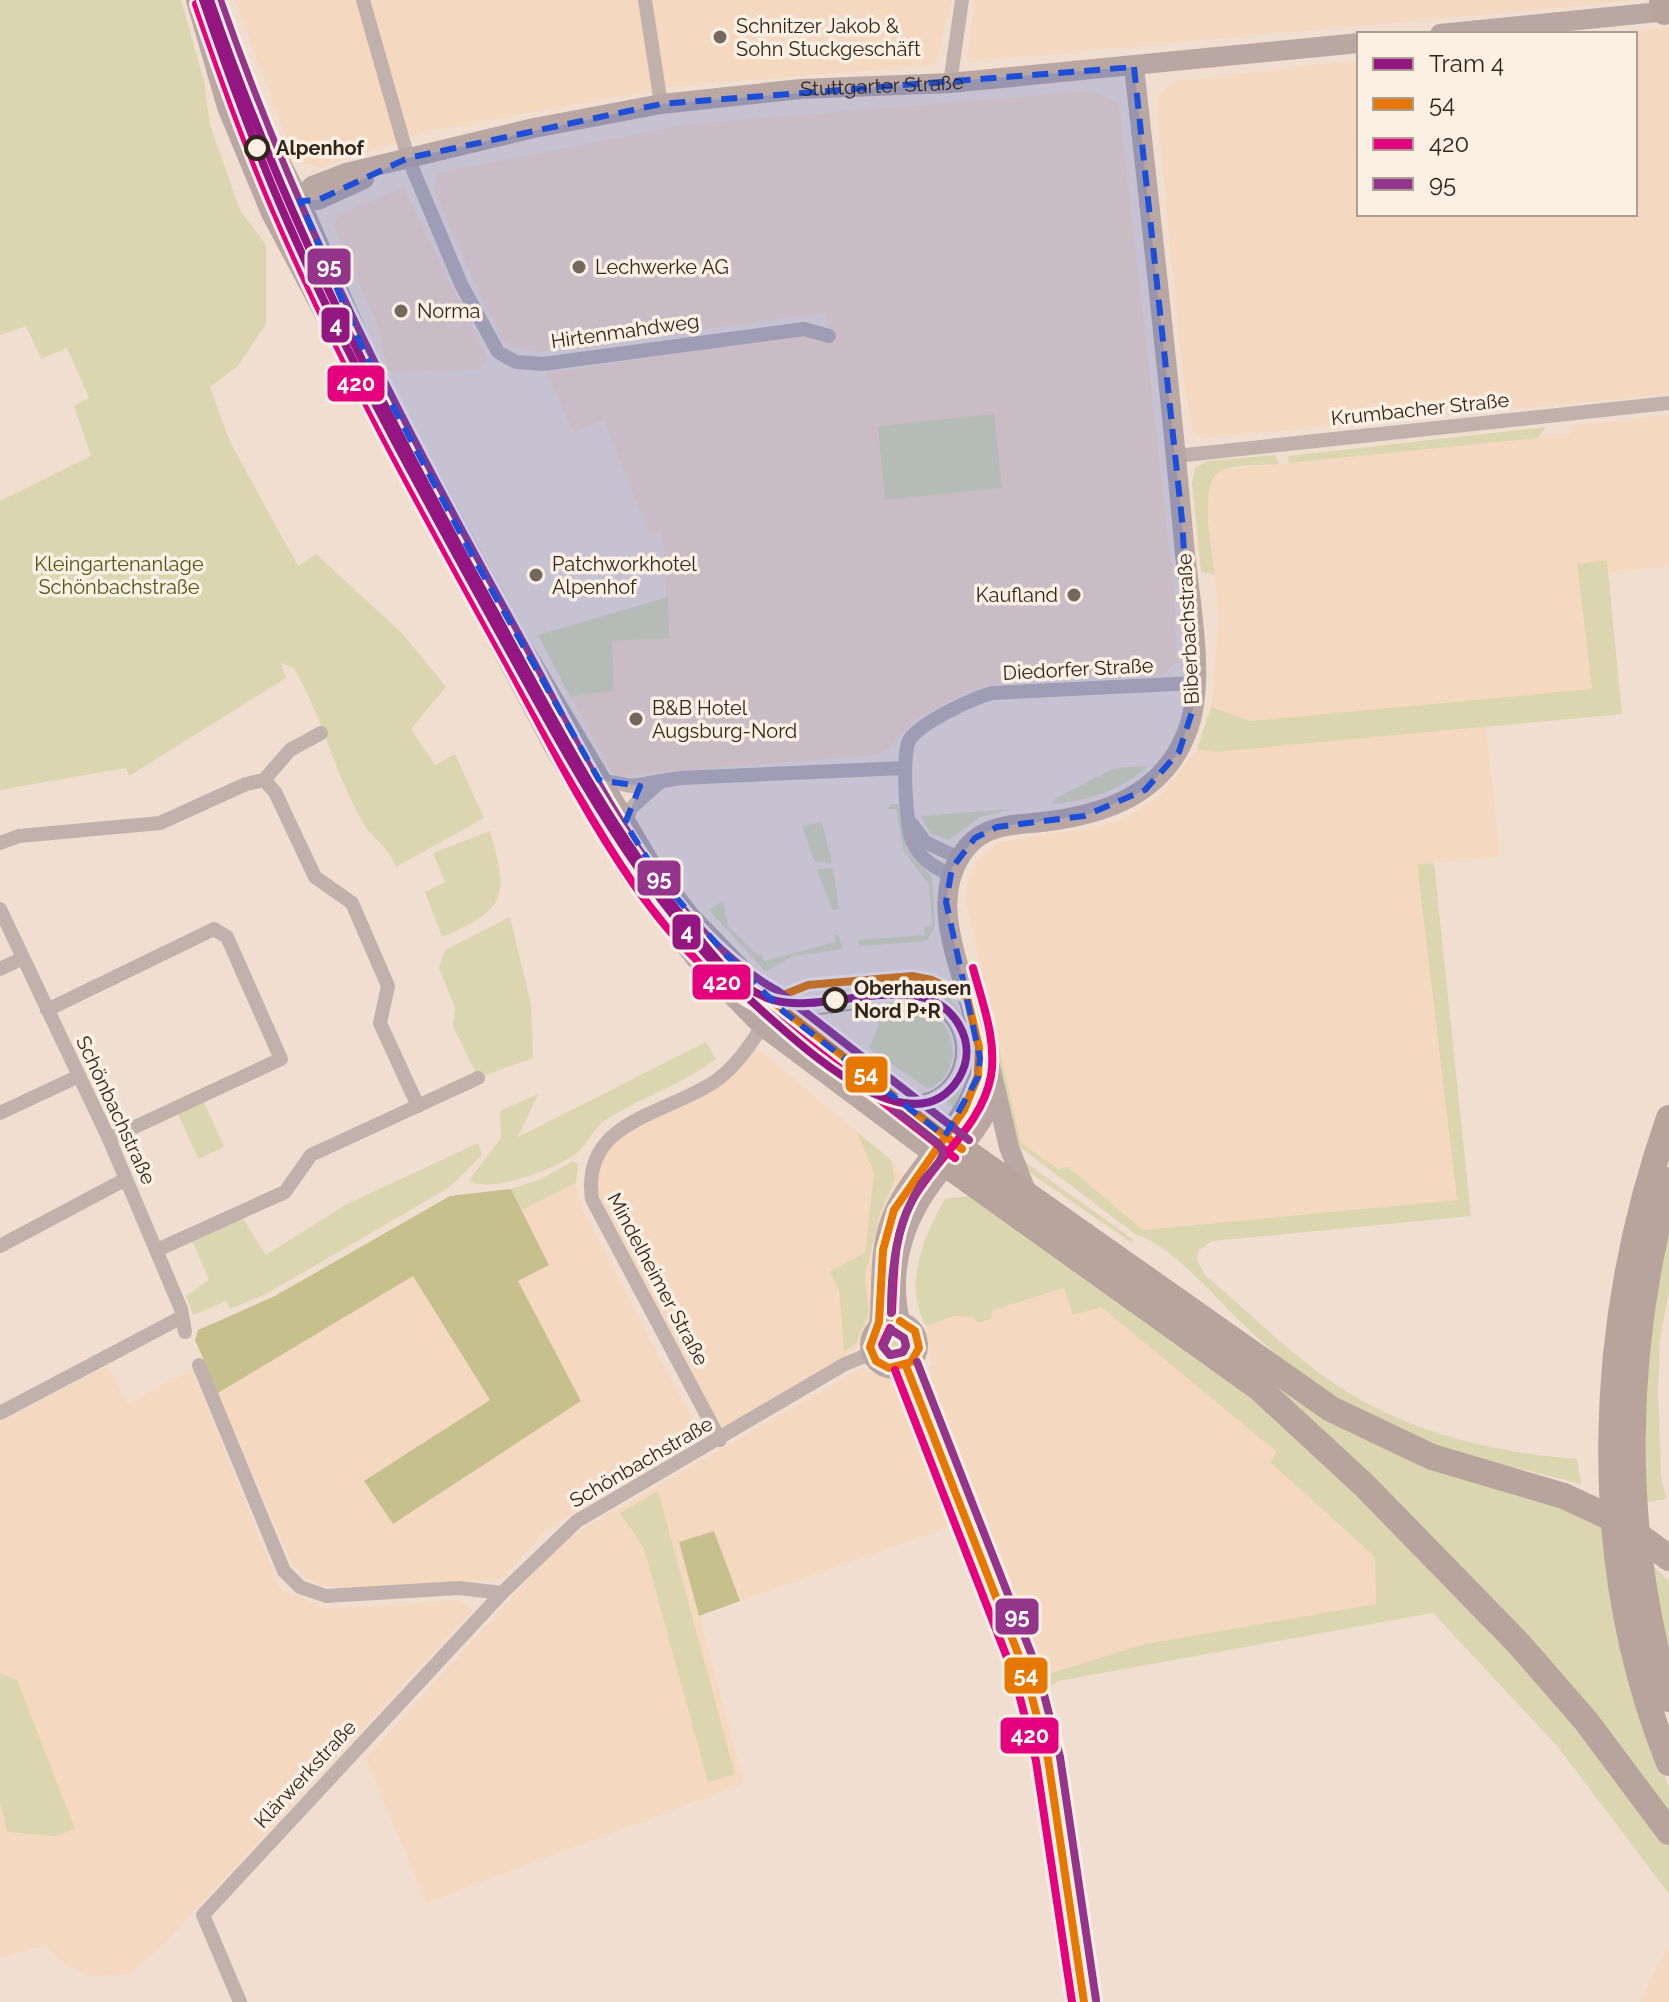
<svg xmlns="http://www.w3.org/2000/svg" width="1669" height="2002" font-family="Raleway,sans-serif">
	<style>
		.built { fill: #f5d8c0 }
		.green { fill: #dbd6b0 }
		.forest { fill: #c6c18c }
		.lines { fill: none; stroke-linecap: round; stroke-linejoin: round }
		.street { stroke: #c0b1ad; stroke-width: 14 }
		.secondary { stroke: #b8a7a3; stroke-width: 20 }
		.highway { stroke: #b6a49d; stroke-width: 26 }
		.tram { stroke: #b1a4a0; stroke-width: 2 }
		.highway-bridge { stroke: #b6a49d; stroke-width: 26 }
		.bus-1-casing { stroke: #fcefe4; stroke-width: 14 }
		.bus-2-casing { stroke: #fcefe4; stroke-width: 14 }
		.bus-3-casing { stroke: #fcefe4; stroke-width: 14 }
		.bus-1 { stroke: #e67801; stroke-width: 8 }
		.bus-2 { stroke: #e5007d; stroke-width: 8 }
		.bus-3 { stroke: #95348b; stroke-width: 8 }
		.tram-1-casing { stroke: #fcefe4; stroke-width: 14 }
		.tram-1 { stroke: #941680; stroke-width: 8 }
		.marked { fill: #1d4ed8; fill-opacity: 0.2; stroke: #1d4ed8; stroke-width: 6; stroke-dasharray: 16 10; stroke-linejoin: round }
		.poi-dot { fill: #74675b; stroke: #fcefe4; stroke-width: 3 }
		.stop-dot { fill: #fcefe4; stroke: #31261c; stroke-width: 4 }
		.labels { text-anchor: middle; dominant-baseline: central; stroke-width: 7; stroke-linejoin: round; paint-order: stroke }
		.poi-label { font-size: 20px; fill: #31261c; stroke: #fcefe4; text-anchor: start }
		.street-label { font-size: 20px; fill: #31261c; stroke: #fcefe4 }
		.stop-label { font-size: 20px; font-weight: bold; fill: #31261c; stroke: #fcefe4; text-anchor: start }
		.park-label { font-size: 20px; fill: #525515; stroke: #fcefe4 }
		.line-badge { stroke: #fcefe4; stroke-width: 3 }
		.badge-label { font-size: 22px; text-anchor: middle; font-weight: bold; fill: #fff }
	</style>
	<rect width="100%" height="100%" fill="#f0dfd0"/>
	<g class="built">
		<polygon points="235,0 952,0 935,65 676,86 429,131 321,168 300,162 289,147"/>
		<polygon points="974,0 1639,0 967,62"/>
		<polygon points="1669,27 1669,394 1203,438 1193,434 1181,361 1156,99 1173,82 1359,60 1359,214 1635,214 1635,34 1601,34"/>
		<polygon points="1094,91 1119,104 1174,589 1177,662 1164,674 999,683 966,692 914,721 887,750 876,755 614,776 570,696 614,691 612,641 669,638 662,533 649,534 604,420 574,433 546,373 804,334 829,335 826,312 540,352 513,347 503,341 469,270 434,189 437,173 688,124"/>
		<polygon points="403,186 487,359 480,369 388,371 377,323 334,226 338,216"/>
		<polygon points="1669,415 1669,566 1608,573 1607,560 1592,689 1483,700 1500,857 1417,864 1457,1200 1143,1230 1068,1167 1058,1169 1020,1143 964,893 975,863 1000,842 1100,827 1127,817 1161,795 1197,749 1211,707 1219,617 1207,501 1214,477 1222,470 1570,434 1570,426"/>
		<polygon points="751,1043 891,1160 905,1178 877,1310 859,1347 723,1430 589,1182 604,1141 715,1081"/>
		<polygon points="576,1183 581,1206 702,1438 566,1518 542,1535 505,1576 496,1580 341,1589 319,1585 302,1575 290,1560 218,1393 413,1275 490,1400 364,1481 393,1524 581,1401 518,1281 548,1265 522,1210"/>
		<polygon points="1065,1288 1101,1307 1278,1452 1270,1462 1375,1557 1376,1604 1145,1644 1042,1676 979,1516 740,1601 714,1531 680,1543 744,1783 426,1903 366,1758 564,1540 861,1368 885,1378 932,1366 926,1326 955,1316 973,1317"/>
		<polygon points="107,1366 128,1404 192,1369 280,1588 327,1609 461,1600 473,1610 164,1944 129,1974 88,1976 61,1962 46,1945 0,1958 0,1422"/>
		<polygon points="1669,1947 1669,2002 1641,2002 1658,1964"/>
	</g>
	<g class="green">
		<path d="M 0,0 L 181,0 L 204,81 L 210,125 L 240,210 L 266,245 L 266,324 L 238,366 L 210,387 L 230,442 L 298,566 L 316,554 L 403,634 L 446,687 L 411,729 L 435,765 L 455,754 L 484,818 L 396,867 C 386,843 374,841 363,823 C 335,774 322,717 294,668 L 281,663 L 286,678 L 129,776 L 126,768 L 0,790 L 0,501 L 91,456 L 74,406 L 89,398 L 67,348 L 41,359 L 26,326 L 0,335 Z"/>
		<polygon points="994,414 1002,488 885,500 878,426"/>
		<polygon points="1546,427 1538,438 1289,463 1288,456"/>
		<path d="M 1275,455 L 1279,464 C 1262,466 1236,464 1221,471 C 1197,483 1213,553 1215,575 L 1201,572 L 1192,483 L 1195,468 L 1208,461 Z"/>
		<polygon points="1607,560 1622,714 1215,752 1197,749 1211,707 1250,721 1592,689 1577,564"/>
		<polygon points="668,597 669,638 612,641 614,691 570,696 538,635"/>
		<path d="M 1148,766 C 1119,792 1089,800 1051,804 L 1056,798 L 1115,768 Z"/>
		<polygon points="891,804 898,804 907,850 932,877 935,926 928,939 920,942 859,946 858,940 925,935 924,927 932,926 929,884 904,852 896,809 888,809"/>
		<polygon points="1012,809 980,817 949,840 931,834 921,816"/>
		<polygon points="822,822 832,863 815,862 802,826"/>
		<path d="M 490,831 C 509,896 507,910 442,937 L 425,892 L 445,882 L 433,853 Z"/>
		<path d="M 1434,863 L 1471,1216 L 1212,1241 L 1199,1250 L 1197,1260 L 1205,1275 C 1249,1312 1291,1355 1338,1386 C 1408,1432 1494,1453 1577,1459 L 1581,1484 C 1498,1463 1396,1442 1325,1392 C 1295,1371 1267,1348 1241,1322 C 1213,1295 1171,1245 1135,1234 L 1017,1145 L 982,991 L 986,991 L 1021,1143 L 1058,1169 L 1068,1167 L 1143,1230 L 1457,1200 L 1417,864 Z"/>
		<polygon points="833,868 839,909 832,910 817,869"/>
		<polygon points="723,901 728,926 757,955 762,954 764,961 836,942 835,935 838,934 843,949 793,956 767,971 763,969 709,910"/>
		<polygon points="510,917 531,1004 533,1058 478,1078 453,1026 455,1008 439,968 445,950"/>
		<path d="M 925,985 C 982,1008 976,1059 954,1107 L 943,1100 C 986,1064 974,1010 923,992 Z"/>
		<path d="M 916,1007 C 956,1016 968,1071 928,1089 L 869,1048 L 878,1027 L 880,1011 Z"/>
		<path d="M 706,1042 L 716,1059 C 683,1084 642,1097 607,1119 C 593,1128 589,1142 579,1151 C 562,1167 486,1196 469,1180 L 501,1138 L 500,1111 L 538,1094 L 518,1137 Z"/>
		<polygon points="204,1102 224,1147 198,1159 178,1114"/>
		<polygon points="857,1132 891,1160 895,1180 880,1213 865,1276 869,1313 856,1343 844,1352 839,1289 829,1272 865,1253 874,1172"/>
		<polygon points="478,1143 482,1155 450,1187 268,1293 230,1309 226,1301 193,1315 186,1296 209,1280 192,1240 242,1217 266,1255 345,1205"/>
		<polygon points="1022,1160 1134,1240 1132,1243 1029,1172"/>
		<polygon points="573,1161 578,1164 576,1183 522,1210 511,1189 539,1180"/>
		<path d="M 971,1191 L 1216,1367 L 1351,1485 L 1571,1716 L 1669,1842 L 1669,1894 L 1558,1747 L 1433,1613 L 1058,1681 L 1048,1688 L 1042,1676 L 1145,1644 L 1376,1604 L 1375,1557 L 1270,1462 L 1277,1452 L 1101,1307 L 1073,1315 L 1064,1288 L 991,1311 L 993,1318 L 979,1323 L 973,1317 L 955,1316 L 926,1326 C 903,1286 923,1237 945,1199 L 967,1196 Z"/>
		<polygon points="1669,1211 1669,1292 1660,1339 1658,1391 1661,1475 1666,1499 1642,1503 1650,1300"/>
		<circle cx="894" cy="1345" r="17"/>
		<polygon points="1269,1379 1604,1526 1648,1733 1669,1787 1669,1810 1594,1716"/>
		<polygon points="658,1491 735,1774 708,1782 644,1548 620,1513"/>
		<polygon points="1644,1557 1669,1581 1669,1666"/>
		<polygon points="0,1673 17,1680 75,1829 56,1836 7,1832 0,1801"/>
	</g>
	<g class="forest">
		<polygon points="511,1189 549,1265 518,1281 581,1401 393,1524 364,1481 490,1400 413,1276 218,1393 195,1340 198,1330 273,1297 450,1196"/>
		<polygon points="714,1531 740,1601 699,1616 679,1542"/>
	</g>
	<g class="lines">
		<g class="street">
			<polyline points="363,0 408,158 461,284 498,352 516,362 543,364 804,329 829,336"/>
			<polyline points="645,0 661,104"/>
			<polyline points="950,83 962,0"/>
			<polyline points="1176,456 1669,403"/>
			<polyline points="264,780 275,792 315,877 352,903 388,986 380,1023 418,1106"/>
			<polyline points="599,780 632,786 680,778 905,768"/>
			<polyline points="625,823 631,808 660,782"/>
			<polyline points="911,823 925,842 959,858"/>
			<polyline points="0,843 19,836 160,823 246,784 264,780 290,750 321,733"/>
			<path d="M 950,875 C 936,868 920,859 913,843 C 906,829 901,751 910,739 C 922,722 973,698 992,693 L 1195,683"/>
			<polyline points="0,909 109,1139 181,1309 185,1332"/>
			<polyline points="0,969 23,958"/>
			<polyline points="47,1010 214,929 227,937 281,1059 109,1139"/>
			<polyline points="0,1113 79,1076"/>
			<polyline points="0,1246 126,1179"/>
			<polyline points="157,1250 285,1192 311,1155 478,1078"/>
			<polyline points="199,1365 284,1571 300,1587 326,1596 459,1588 502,1593"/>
			<polyline points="0,1413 180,1318"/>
			<path d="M 720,1440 L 592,1199 C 581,1121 662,1116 714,1082 C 735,1068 750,1046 762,1026"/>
			<polyline points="240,2002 203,1915 502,1593 577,1521 845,1364 872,1353"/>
		</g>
		<g class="secondary">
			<polyline points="196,0 227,107 271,213 554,747 630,874 697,960 762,1026 941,1160"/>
			<polyline points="216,0 256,114 300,201 375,375 514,633 655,871 690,916 771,1000 955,1144"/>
			<polyline points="1440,34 1669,11"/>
			<path id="s1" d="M 300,201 L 312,186 L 346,173 L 534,128 L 661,104 L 801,89 L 950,83 L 1359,43"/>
			<polyline points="271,213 300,201 318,200 364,179"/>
			<polyline points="983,1051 990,1066 1009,1147 1026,1191"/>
			<circle cx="894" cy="1345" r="24"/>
			<path d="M 900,1321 C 887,1265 906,1212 944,1168 C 965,1144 984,1124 995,1093"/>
			<path d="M 879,1326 C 883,1287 877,1249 894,1212 C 915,1164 978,1114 979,1062 C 981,992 915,909 968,846 C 987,824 1015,825 1042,822 C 1104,815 1163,795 1187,732 C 1207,682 1189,598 1184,544 C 1170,385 1152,226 1134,67"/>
			<polyline points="906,1366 1026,1674 1048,1759 1084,2002"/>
		</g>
		<g class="highway">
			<polyline points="1662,0 1664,12"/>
			<path d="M 1669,1118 C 1597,1323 1587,1558 1669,1763"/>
			<polyline points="962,1149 1331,1409 1432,1457 1564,1496"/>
			<polyline points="947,1165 1259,1388 1365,1486 1519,1644 1586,1721 1669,1832"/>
			<path d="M 1669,1180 C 1622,1351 1619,1528 1669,1699"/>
		</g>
		<path class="tram" d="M 742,985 C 754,996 768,1007 784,1012 C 828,1025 905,985 941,1016 C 966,1038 959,1081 928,1093 C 908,1100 887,1097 868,1089"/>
		<polyline class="highway-bridge" points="1564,1496 1620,1522 1669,1558"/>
		<g class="bus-1-casing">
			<g id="bus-1">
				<polyline points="771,1000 962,1149"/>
				<polyline points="771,1000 808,985 912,976 932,980 967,997"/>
				<polyline points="900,1321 915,1331 919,1348 911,1362 889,1368 876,1361 870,1347 879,1322 883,1250 894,1210 964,1110 978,1076 979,1047 967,997"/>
				<polyline points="906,1366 1026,1674 1048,1759 1084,2002"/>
			</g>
		</g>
		<g class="bus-2-casing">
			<g id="bus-2">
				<path d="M 196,4 C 220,73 244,141 273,208 C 340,363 423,512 505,660 C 565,769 650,955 765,1010 L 955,1158"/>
				<path d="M 892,1312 C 894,1273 893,1234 913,1199 C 937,1157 982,1125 991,1076 C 997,1040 982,1002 973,968"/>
				<polyline points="890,1328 882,1345 890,1355 903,1352 906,1346 904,1338 893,1331"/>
				<polyline points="895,1370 1015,1678 1036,1761 1072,2002"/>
			</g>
		</g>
		<g class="bus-3-casing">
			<g id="bus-3">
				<path d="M 220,0 C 299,227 405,429 521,639 C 584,754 660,927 778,991 L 969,1140"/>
				<path d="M 891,1313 C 891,1268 896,1223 921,1184 C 928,1173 940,1165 943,1153 L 939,1144 L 894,1109"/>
				<polyline points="891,1329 883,1347 890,1355 903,1352 906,1346 904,1338 893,1331"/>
				<polyline points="917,1362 1038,1671 1060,1757 1096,2000"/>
			</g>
		</g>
		<use href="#bus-1" class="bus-1"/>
		<use href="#bus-2" class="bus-2"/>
		<use href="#bus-3" class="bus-3"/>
		<g class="tram-1-casing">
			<path id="tram-1" d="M 203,0 C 229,76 256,151 289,225 C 350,363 423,495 496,627 C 574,768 646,910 770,1018 C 810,1053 915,1150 959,1078 C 969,1061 969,1042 959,1025 C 925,964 827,1016 773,1000 C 733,988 706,946 681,915 C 606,823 553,718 496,614 C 385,413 285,218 210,0"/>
		</g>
		<use href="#tram-1" class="tram-1"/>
	</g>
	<path class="marked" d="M 1134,67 L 1182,520 L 1194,706 L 1179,752 L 1145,790 L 1084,816 L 997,827 L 975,838 L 952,868 L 946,902 L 980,1058 L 978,1077 L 945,1136 L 784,1012 L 728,957 L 660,879 L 625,823 L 640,786 L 599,780 L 473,557 L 362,348 L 300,201 L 318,200 L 408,158 L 661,104 Z"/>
	<g class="poi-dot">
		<circle cx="720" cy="37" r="8"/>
		<circle cx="579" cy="267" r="8"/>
		<circle cx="401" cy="311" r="8"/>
		<circle cx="536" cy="575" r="8"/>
		<circle cx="1074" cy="595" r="8"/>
		<circle cx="636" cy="719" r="8"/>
	</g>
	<g class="stop-dot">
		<circle cx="257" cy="148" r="11"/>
		<circle cx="835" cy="1000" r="11"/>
	</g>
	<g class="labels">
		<g class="poi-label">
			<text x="736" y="26">Schnitzer Jakob &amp;<tspan x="736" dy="23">Sohn Stuckgeschäft</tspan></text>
			<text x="595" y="267">Lechwerke AG</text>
			<text x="417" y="311">Norma</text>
			<text x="552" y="564">Patchworkhotel<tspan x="552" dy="23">Alpenhof</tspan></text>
			<text x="1058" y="595" text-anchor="end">Kaufland</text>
			<text x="652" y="708">B&amp;B Hotel<tspan x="652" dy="23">Augsburg-Nord</tspan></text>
		</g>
		<g class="street-label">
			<text stroke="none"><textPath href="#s1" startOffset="600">Stuttgarter Straße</textPath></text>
			<text transform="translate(625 331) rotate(-8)">Hirtenmahdweg</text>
			<text transform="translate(1420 409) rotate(-6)">Krumbacher Straße</text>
			<text transform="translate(1188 629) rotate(-93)">Biberbachstraße</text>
			<text transform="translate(1078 669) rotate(-3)">Diedorfer Straße</text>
			<text transform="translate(116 1110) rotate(65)">Schönbachstraße</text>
			<text transform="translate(658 1279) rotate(62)">Mindelheimer Straße</text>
			<text transform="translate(641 1462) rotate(-30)">Schönbachstraße</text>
			<text transform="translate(305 1774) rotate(-47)">Klärwerkstraße</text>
		</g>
		<g class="stop-label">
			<text x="276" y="148">Alpenhof</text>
			<text x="854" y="988">Oberhausen<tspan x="854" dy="23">Nord P+R</tspan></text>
		</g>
		<g class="park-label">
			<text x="119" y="564">Kleingartenanlage<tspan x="119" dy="23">Schönbachstraße</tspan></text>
		</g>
	</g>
	<g class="line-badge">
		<rect x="306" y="247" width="46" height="39" rx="8" fill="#95348b"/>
		<rect x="320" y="306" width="31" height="38" rx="8" fill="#941680"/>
		<rect x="326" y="364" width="60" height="39" rx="8" fill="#e5007d"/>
		<rect x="636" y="859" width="46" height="38" rx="8" fill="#95348b"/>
		<rect x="671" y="913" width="31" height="38" rx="8" fill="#941680"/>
		<rect x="691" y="963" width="61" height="38" rx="8" fill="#e5007d"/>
		<rect x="844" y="1055" width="45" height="39" rx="8" fill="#e67801"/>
		<rect x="994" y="1597" width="46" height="39" rx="8" fill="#95348b"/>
		<rect x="1003" y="1656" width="46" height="39" rx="8" fill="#e67801"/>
		<rect x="999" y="1716" width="61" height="39" rx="8" fill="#e5007d"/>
	</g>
	<g class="badge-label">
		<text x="329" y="274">95</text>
		<text x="336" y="333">4</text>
		<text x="356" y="391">420</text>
		<text x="659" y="886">95</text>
		<text x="687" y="940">4</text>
		<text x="722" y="990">420</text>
		<text x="866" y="1082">54</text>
		<text x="1017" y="1624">95</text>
		<text x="1026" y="1683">54</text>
		<text x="1030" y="1743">420</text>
	</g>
	<rect x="1357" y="32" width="280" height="184" fill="#fcefe4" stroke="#ab9f94" stroke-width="2"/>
	<rect x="1373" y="58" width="40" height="12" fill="#941680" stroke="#ab9f94" stroke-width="2"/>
	<text x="1429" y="72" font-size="24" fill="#31261c">Tram 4</text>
	<rect x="1373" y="98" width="40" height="12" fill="#e67801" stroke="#ab9f94" stroke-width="2"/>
	<text x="1429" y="112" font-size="24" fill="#31261c">54</text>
	<rect x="1373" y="138" width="40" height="12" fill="#e5007d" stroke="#ab9f94" stroke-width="2"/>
	<text x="1429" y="152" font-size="24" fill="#31261c">420</text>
	<rect x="1373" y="178" width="40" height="12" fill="#95348b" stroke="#ab9f94" stroke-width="2"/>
	<text x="1429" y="192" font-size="24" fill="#31261c">95</text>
</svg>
